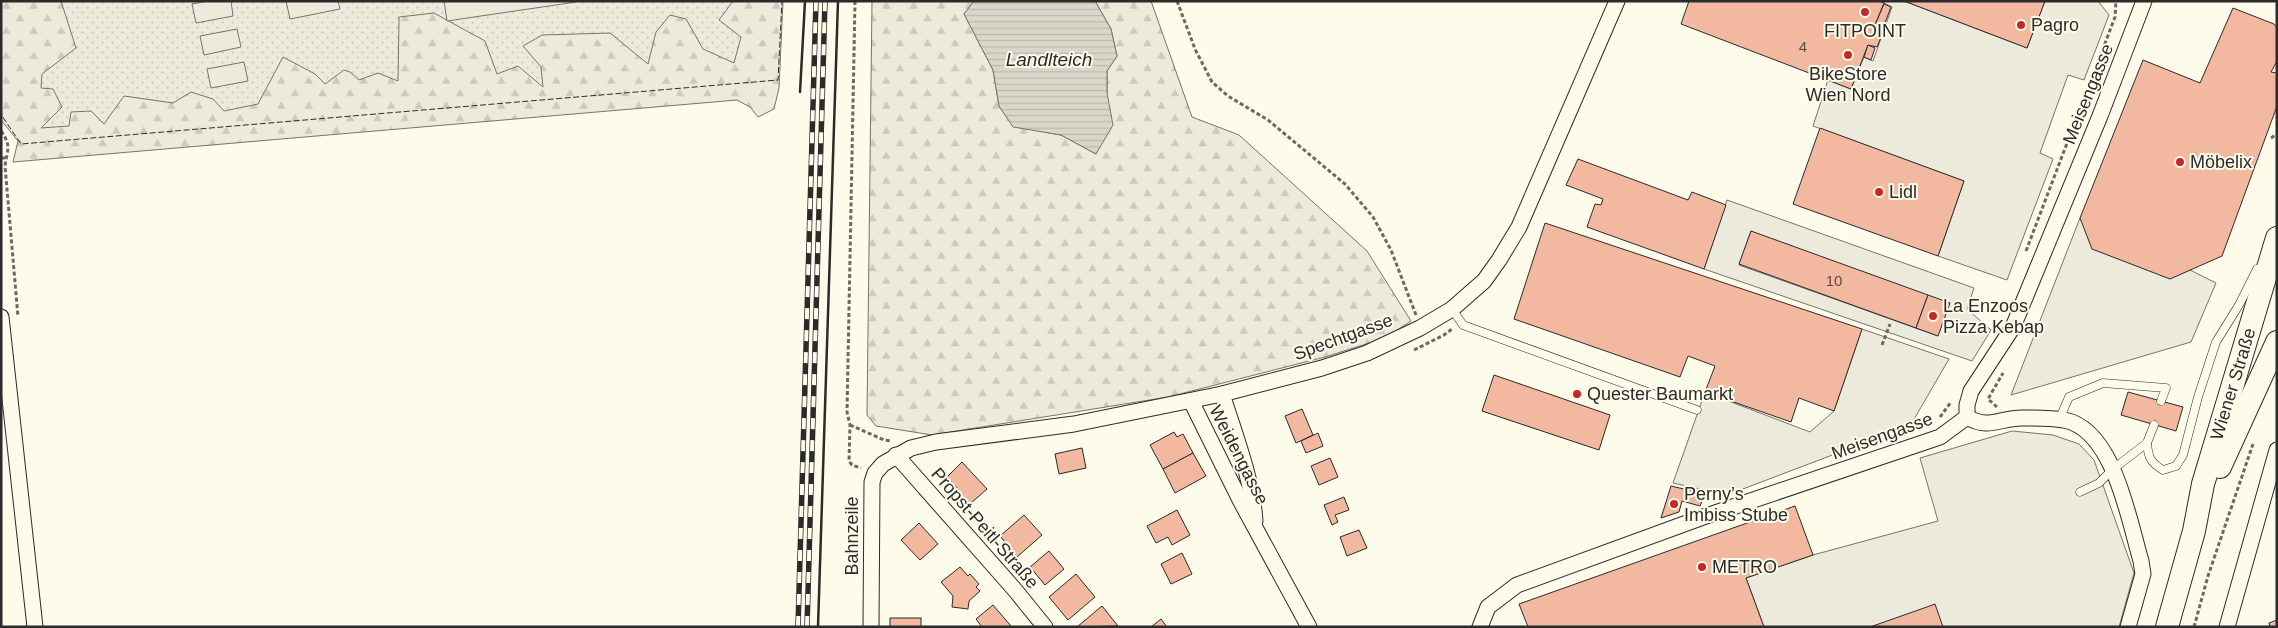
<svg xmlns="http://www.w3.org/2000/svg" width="2278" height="628" font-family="Arial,sans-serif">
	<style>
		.grass { fill: url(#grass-dots); stroke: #74746e }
		.forest { fill: url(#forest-firs); stroke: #74746e }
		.pitch { fill: #ecebdb; stroke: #74746e }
		.parking { fill: #eceadb; stroke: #74746e; fill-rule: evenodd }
		.water { fill: url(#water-rules); stroke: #74746e }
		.building { fill: #f2b8a0; stroke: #2b2b2b }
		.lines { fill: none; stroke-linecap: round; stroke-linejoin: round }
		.lane-casing { stroke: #2b2b2b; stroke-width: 9 }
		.street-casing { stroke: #2b2b2b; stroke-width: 17 }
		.primary-casing { stroke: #2b2b2b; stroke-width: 24 }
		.path { stroke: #6a6964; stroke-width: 3; stroke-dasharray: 4 2.5; stroke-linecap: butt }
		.lane { stroke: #fdfbea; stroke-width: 8 }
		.street { stroke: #fdfbea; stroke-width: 15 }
		.primary { stroke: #fdfbea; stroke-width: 22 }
		.rail-casing { stroke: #2b2b2b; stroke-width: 5.5 }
		.rail { stroke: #fdfbea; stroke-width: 4; stroke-dasharray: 11; stroke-linecap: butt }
		.fence { stroke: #2b2b2b; stroke-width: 1; stroke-dasharray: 6 2.5; stroke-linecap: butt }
		.wall { stroke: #2b2b2b; stroke-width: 2.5 }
		.poi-dot { fill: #c62828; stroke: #fdfbea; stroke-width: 2 }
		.labels { text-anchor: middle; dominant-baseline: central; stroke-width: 4; stroke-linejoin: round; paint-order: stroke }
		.number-label { font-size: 15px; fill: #5d4e48 }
		.poi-label { font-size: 18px; fill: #2b2b2b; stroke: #fdfbea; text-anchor: start }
		.street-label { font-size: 18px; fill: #2b2b2b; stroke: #fdfbea }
		.water-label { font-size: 19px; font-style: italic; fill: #2b2b2b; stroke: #fdfbea }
	</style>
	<defs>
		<pattern id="grass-dots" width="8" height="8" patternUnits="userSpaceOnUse" patternTransform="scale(1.25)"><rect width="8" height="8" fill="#ecebdb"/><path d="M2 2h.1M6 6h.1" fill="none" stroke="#cbcabc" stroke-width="1.8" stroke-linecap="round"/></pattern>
		<pattern id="forest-firs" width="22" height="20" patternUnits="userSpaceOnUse" patternTransform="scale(1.25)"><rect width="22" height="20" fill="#ecebdb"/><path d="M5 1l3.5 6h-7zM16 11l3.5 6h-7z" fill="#cbcabc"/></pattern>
		<pattern id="water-rules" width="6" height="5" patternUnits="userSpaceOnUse" patternTransform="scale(1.25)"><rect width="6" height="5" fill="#d8d7c9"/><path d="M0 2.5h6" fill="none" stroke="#bab9ad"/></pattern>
	</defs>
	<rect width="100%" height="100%" fill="#fdfbea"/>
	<polygon class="grass" points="1,1 782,1 778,80 21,144 1,109"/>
	<g class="forest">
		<polygon points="1,1 61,1 76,48 42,74 41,88 53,89 62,107 41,128 69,126 71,112 91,111 104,124 124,96 173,103 191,92 213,99 224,111 258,104 283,57 315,74 325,84 344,70 350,72 359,80 378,73 398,81 399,17 434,13 485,41 497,74 518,66 543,87 541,67 523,46 542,35 610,33 648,64 656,32 670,15 686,19 703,49 734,63 741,37 719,20 733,1 783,1 779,88 774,109 758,117 750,107 737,100 13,162 18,141 1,120"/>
		<polygon points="872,1 974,1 964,14 993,70 999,106 1013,126 1061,135 1096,154 1107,93 1107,71 1117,56 1111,29 1095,1 1151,1 1192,117 1239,135 1367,251 1411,321 1385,338 1325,357 1168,397 932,435 876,426 867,415"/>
	</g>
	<g class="pitch">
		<polygon points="208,1 231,1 233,16 196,23 192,4"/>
		<polygon points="286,1 338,1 340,9 290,19"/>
		<polygon points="444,1 576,1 576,2 447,21"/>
		<polygon points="237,29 241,47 204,55 200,36"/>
		<polygon points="244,62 248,81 211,88 207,69"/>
	</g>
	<g class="parking">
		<polygon points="1885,1 1904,1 2027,48 2045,1 2098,1 2109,15 2084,80 2068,75 2040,153 2053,159 2007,280 1938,256 1964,181 1813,126 1828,80 1851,89 1864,57 1873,61 1892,7 1884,3"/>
		<path d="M 1727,200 L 1974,288 L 1967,309 L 1991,330 L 1972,361 L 1704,269 ZM 1751,231 L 1938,336 L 1739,265 Z"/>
		<polygon points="2080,218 2170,278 2190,270 2216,283 2191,342 2011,395"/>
		<polygon points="1862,329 1949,359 1913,421 1843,451 1727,495 1673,483 1705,392 1810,432 1834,411"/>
		<polygon points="2012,431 2053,435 2079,444 2094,460 2134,573 2119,627 1764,627 1746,578 1813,555 1938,521 1920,458"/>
	</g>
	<polygon class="water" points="974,1 1095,1 1111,29 1117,56 1107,71 1107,93 1113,125 1096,154 1061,135 1013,127 999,106 993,70 964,14"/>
	<g class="building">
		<polygon points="1689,1 1879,1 1884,3 1875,25 1884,30 1877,47 1868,45 1851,89 1681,24"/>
		<polygon points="1904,1 2045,1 2027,48"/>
		<polygon points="1884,4 1891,7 1883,28 1875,25"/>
		<polygon points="2233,8 2274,24 2277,28 2277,61 2271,72 2277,73 2277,106 2222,256 2170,279 2092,249 2080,218 2143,60 2200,83"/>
		<polygon points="1868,45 1875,48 1871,60 1864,57"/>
		<polygon points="1820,128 1964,181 1938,256 1793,204"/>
		<polygon points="1578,159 1688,200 1692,192 1726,205 1704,269 1587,227 1595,204 1601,205 1603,199 1566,185"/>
		<polygon points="1545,223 1862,329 1834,411 1799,398 1791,422 1705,392 1715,366 1688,356 1680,377 1514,319"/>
		<polygon points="1751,231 1928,295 1916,328 1739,264"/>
		<polygon points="1928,295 1950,303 1938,336 1916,328"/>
		<polygon points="1494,375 1610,415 1599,450 1482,411"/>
		<polygon points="2128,392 2183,407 2176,431 2121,415"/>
		<polygon points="1302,409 1313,435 1296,443 1285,416"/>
		<polygon points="1174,432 1177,437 1183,434 1193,453 1163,469 1150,445"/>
		<polygon points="1318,433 1323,446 1306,453 1301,441"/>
		<polygon points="1082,448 1086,468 1059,474 1055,454"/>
		<polygon points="1193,453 1206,476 1175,493 1163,469"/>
		<polygon points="1330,458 1338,477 1319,485 1311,466"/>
		<polygon points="962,462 987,489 970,504 967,500 964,502 956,493 959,490 947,477"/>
		<polygon points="1671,486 1705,494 1700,506 1682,501 1679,512 1661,518"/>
		<polygon points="1344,497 1349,510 1335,515 1338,522 1332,525 1324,505"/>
		<polygon points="1795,506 1813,555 1746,578 1764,627 1528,627 1519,604"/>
		<polygon points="1177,510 1190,535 1172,545 1168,537 1156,543 1147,526"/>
		<polygon points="1024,515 1042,535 1017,557 1000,536"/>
		<polygon points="919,523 938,544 920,560 901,540"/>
		<polygon points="1359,530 1367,548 1347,556 1340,537"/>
		<polygon points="1049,551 1064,569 1045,585 1030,567"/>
		<polygon points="1182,553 1192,574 1171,584 1161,564"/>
		<polygon points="960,567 968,576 970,574 979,584 976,587 980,591 969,601 968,609 952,607 953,596 941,582"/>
		<polygon points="1076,574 1095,597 1068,620 1049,597"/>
		<polygon points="1935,604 1943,627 1870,627 1924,608"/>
		<polygon points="993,605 1011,626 1010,627 982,627 976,619"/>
		<polygon points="1102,606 1118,626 1077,627"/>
		<rect x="890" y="618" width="31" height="9"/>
		<polygon points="1161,619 1167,627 1151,627"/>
		<polygon points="2277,620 2277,627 2270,627 2269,623"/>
	</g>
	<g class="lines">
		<g class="lane-casing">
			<g id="lane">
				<polyline points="1452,309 1463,325 1697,410"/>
				<polyline points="2059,420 2069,397 2103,383 2166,388 2161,401"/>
				<path d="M 2147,443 C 2148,457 2151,463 2163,470 L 2176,466 L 2183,455 L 2198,397 L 2216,342 L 2239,305 L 2257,269"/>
				<polyline points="2080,492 2099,483 2113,469 2147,443 2154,425"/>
			</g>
		</g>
		<g class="street-casing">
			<g id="street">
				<polyline points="1,317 35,627"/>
				<path d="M 1222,394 C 1235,435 1252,478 1255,521"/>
				<polyline points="1191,401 1240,500 1309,627"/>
				<polyline points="1967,417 1967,405 1971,391 2013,327 2100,116 2144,1"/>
				<path d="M 1967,417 C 1989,430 1999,418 2022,418 C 2035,418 2051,418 2064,420 C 2114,429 2129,521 2141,561 L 2143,574 L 2128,627"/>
				<polyline points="896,455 1015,590 1045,627"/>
				<polyline points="871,627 872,482 875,473 883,464 911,448 936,442 1074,424 1222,394 1322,368 1367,353 1420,328 1452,309 1484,281 1499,260 1519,227 1617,1"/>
				<polyline points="1480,627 1488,607 1517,585 1706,516 1940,437 1967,417"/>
				<polyline points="2227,627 2277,450"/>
			</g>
		</g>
		<g class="primary-casing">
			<g id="primary">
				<polyline points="2220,467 2277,342"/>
				<polyline points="2167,627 2194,531 2203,484 2277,238"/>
			</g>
		</g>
		<g class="path">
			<polyline points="855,1 847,412 850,425 849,461 852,465 861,468"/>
			<polyline points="1177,1 1195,49 1212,82 1228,96 1268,120 1345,184 1373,217 1391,250 1416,315"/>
			<path d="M 1,131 C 12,146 7,150 5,166 L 18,317"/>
			<polyline points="2271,138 2277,134"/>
			<polyline points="1,158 6,158"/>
			<polyline points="2026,251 2115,17 2116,1"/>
			<polyline points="1882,345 1890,324"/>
			<polyline points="1414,350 1444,335 1452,329"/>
			<polyline points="1997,407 1988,399 2003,373"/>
			<polyline points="1940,417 1951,402"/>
			<polyline points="850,425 884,440 891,441"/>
			<polyline points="2194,627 2208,576 2253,444"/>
		</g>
		<use href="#lane" class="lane"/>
		<use href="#street" class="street"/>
		<use href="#primary" class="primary"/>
		<g class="rail-casing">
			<g id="rail">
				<polyline points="798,627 816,1"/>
				<polyline points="807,627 825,1"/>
			</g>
		</g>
		<use href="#rail" class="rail"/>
		<polyline class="fence" points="1,109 2,116 21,144 778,80 782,1"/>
		<g class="wall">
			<polyline points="800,92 805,1"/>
			<polyline points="818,627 838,1"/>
		</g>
	</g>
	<g class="poi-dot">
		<circle cx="1865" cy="12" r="5"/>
		<circle cx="2021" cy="25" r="5"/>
		<circle cx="1848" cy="55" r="5"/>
		<circle cx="2180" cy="162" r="5"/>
		<circle cx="1879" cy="192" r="5"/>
		<circle cx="1933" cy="316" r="5"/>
		<circle cx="1577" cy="394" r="5"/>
		<circle cx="1674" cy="504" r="5"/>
		<circle cx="1702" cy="567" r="5"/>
	</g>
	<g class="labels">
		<g class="number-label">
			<text x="1803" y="46">4</text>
			<text x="1834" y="280">10</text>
		</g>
		<g class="poi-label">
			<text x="2031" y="25">Pagro</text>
			<text x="1865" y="31" text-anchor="middle">FITPOINT</text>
			<text x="1848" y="74" text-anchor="middle">BikeStore<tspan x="1848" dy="21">Wien Nord</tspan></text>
			<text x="2190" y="162">Möbelix</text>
			<text x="1889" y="192">Lidl</text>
			<text x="1943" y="306">La Enzoos<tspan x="1943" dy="21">Pizza Kebap</tspan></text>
			<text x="1587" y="394">Quester Baumarkt</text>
			<text x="1684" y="494">Perny’s<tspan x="1684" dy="21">Imbiss Stube</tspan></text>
			<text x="1712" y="567">METRO</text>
		</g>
		<g class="street-label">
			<text transform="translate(2088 94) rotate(-68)">Meisengasse</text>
			<text transform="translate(1343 337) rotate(-20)">Spechtgasse</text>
			<text transform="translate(2233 384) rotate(-73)">Wiener Straße</text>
			<text transform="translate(1882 436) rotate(-20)">Meisengasse</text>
			<text transform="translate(1239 455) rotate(63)">Weidengasse</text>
			<text transform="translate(985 528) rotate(49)">Propst-Peitl-Straße</text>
			<text transform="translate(852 536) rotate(-90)">Bahnzeile</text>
		</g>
		<g class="water-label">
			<text x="1049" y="59">Landlteich</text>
		</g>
	</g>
	<rect width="2278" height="628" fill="none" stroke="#2b2b2b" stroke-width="5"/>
</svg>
